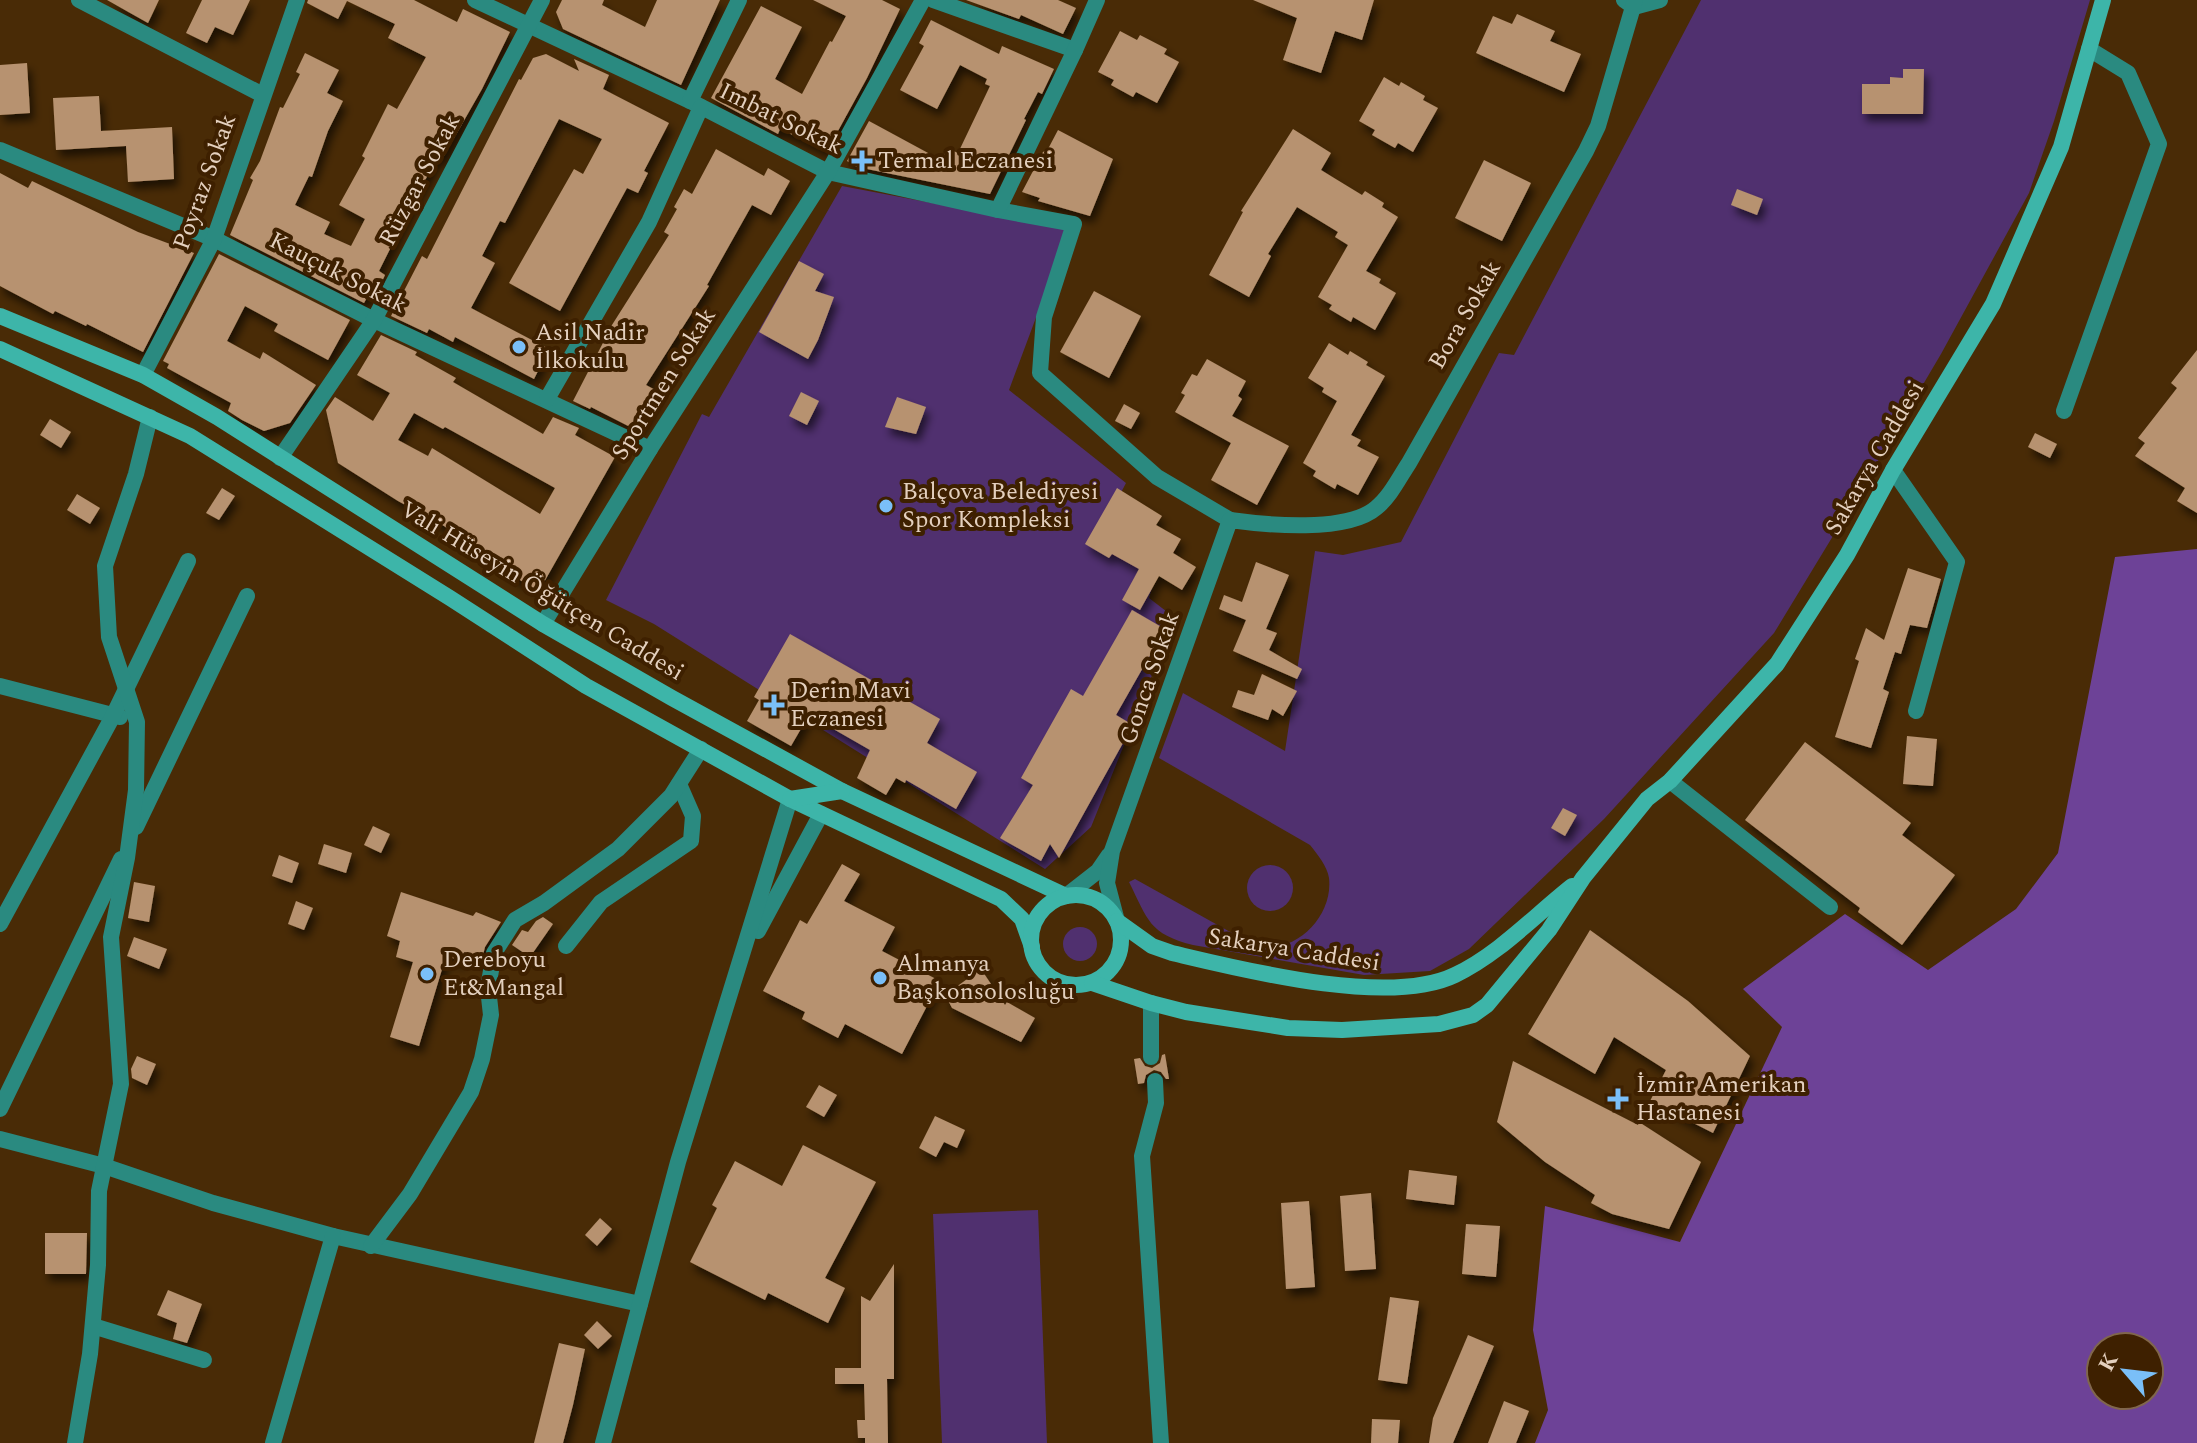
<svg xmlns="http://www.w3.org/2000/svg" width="2197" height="1443" font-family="Spectral,serif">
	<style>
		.green { fill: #50306f }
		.forest { fill: #6d4297; fill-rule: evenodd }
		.building { fill: #b7926f; fill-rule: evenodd; filter: url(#shadow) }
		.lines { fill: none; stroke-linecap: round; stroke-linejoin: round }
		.minor { stroke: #2a8a80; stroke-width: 16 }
		.tertiary { stroke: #2a8a80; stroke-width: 16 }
		.secondary { stroke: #3db5a9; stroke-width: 16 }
		.poi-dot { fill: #7abff8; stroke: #3e2000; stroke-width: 3 }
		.labels { text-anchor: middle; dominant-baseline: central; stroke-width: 8; stroke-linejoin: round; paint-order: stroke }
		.street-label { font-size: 24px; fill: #e4d0be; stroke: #3e2000 }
		.poi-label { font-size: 24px; fill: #e4d0be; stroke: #3e2000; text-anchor: start }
	</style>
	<defs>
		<filter id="shadow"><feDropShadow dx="4" dy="7" stdDeviation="4" flood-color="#0009"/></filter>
	</defs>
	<rect width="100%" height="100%" fill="#492b06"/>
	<g class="green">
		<path d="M 1701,0 L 2090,0 L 2054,121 L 2029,193 L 1941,354 L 1853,503 L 1774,633 L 1604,819 L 1469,949 L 1430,971 L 1364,975 L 1193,945 C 1149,934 1148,920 1129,882 L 1135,879 L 1250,943 C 1256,944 1263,947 1269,947 C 1303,947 1333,912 1329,878 C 1327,866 1318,855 1310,845 L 1159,758 L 1183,693 L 1285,751 L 1315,551 L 1343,555 L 1401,542 L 1499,353 L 1514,355 Z"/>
		<polygon points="842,186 1069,229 1009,390 1126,483 1102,529 1158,568 1149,598 1175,618 1091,827 1045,869 654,624 606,600 702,414 709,417"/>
		<circle cx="1270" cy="888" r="23"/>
		<circle cx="1080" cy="944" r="17"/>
		<polygon points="1038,1210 1047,1443 942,1443 933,1214"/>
	</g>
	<path class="forest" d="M 2197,549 L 2197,1443 L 1535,1443 L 1548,1410 L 1533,1330 L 1545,1206 L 1680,1242 L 1782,1027 L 1743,989 L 1845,914 L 1928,970 L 2016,909 L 2058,853 L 2115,557 ZM 2101,1347 L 2149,1347 L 2149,1395 L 2101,1395 Z"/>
	<g class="building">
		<polygon points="107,0 159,0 148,23"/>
		<polygon points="202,0 250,0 233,35 215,27 207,43 186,33"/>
		<polygon points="308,0 414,0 457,22 463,9 510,32 482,89 442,159 438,157 419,191 379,271 385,275 379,288 374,285 364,303 230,235 253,180 250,178 260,161 280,107 283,108 300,74 296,72 305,53 339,70 327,93 343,101 328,131 312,177 309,176 295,205 330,222 324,234 351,246 365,219 339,205 365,158 362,156 388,104 397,109 426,57 388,38 395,24 347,1 338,19 307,3"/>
		<polygon points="562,0 604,0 602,5 645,27 657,0 720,0 681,85 563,29 556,12"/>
		<polygon points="813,0 882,0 900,9 867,78 827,151 780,129 778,134 711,98 761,6 802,27 775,79 802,94 830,41 832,42 846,16"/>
		<polygon points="966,0 1058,0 1076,8 1063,34 1021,15 1019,19"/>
		<polygon points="1253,0 1374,0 1362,40 1335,31 1321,73 1283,60 1297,18"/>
		<polygon points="1517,14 1555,31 1550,41 1581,54 1564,92 1476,53 1493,16 1512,24"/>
		<polygon points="931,20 999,54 1002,46 1054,69 1042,94 1038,92 1024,119 1026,120 990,194 857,167 847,161 869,121 941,160 947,148 958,153 990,86 985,84 987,79 960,65 937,109 900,90 924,46 919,43"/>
		<polygon points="1120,31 1137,40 1140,35 1167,49 1164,54 1179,62 1157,103 1136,92 1133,97 1111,85 1114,80 1098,72"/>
		<polygon points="546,54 579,71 574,59 609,75 603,89 669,123 644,171 648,173 638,193 627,188 560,311 509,283 574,169 583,174 602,139 559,119 505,223 500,221 482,256 495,263 471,308 549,349 534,379 455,337 453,342 429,329 427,333 391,316 422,256 427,259 519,79 521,80 533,58"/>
		<polygon points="27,63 30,113 0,115 0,65"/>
		<polygon points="1903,69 1924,69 1923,114 1862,114 1862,84 1890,84 1890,77 1903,78"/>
		<polygon points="1384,77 1399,86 1401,82 1425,96 1423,100 1438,108 1413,152 1398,143 1395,148 1372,135 1375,130 1359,121"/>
		<polygon points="99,96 101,131 172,127 174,179 128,182 126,146 56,150 53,98"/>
		<polygon points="1293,129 1331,153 1321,170 1362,195 1365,191 1384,203 1382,207 1398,217 1366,271 1381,279 1379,283 1396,293 1375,330 1353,317 1351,322 1329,309 1332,305 1318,297 1348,245 1335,237 1338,232 1297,207 1268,254 1271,256 1249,297 1209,275 1243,212 1241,211"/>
		<polygon points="1058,130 1113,159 1090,216 1038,201 1040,198 1022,192 1043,152 1048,149"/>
		<polygon points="716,149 764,176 768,168 790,181 771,215 752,205 707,285 709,286 646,385 659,392 638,431 591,407 590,409 573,401 606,337 605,336 669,235 664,232 677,209 674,207 684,189 692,194"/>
		<polygon points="1484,160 1531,183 1502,241 1455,218"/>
		<polygon points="0,173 28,188 32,181 138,232 194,253 143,352 87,324 86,326 55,311 53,314 0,286"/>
		<polygon points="1737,189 1763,199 1757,215 1731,205"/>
		<polygon points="219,254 350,320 328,360 274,331 278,324 245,306 227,341 260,359 263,352 316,385 290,423 264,431 242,420 228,411 231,403 167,368 169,364 163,361"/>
		<polygon points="799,261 824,274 815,291 834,297 818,340 808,359 759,332"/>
		<polygon points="1094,291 1141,316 1109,378 1060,352"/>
		<path d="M 381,335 L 417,352 L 415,355 L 456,378 L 453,382 L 543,434 L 553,417 L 579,428 L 575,435 L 615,457 L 539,591 L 506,572 L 508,568 L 444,526 L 398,501 L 338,463 L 326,410 L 335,397 L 373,421 L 390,393 L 357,375 ZM 414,413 L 443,429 L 445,427 L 555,488 L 540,514 L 432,448 L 428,456 L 398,440 Z"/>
		<polygon points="1329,343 1348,355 1350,351 1368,362 1366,365 1385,376 1351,435 1361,440 1357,446 1379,457 1358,495 1337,484 1335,489 1313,476 1316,471 1303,463 1337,401 1322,392 1324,388 1308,378"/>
		<polygon points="2197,350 2197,513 2177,501 2185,488 2135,456 2145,443 2138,438 2177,388 2171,383"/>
		<polygon points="1207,359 1246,381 1238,396 1242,399 1232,416 1289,446 1257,505 1211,480 1231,443 1175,412 1185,395 1181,393 1192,374 1197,376"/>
		<polygon points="801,392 819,401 807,425 789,416"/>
		<polygon points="897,397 926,407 916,434 885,427"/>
		<polygon points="1124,404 1140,413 1131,429 1115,421"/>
		<polygon points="50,419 71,432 61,448 40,435"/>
		<polygon points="2035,433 2057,444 2050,458 2028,447"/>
		<polygon points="222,488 235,496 219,520 206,513"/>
		<polygon points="1117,488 1162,516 1156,525 1181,539 1173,553 1196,567 1182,590 1159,576 1140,610 1122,600 1139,569 1112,554 1109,558 1085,544"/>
		<polygon points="77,494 100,508 90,524 67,510"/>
		<polygon points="1256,562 1289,575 1266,629 1277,633 1269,650 1302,669 1297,679 1233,651 1246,620 1219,609 1224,595 1242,602"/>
		<polygon points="1908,568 1941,579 1927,628 1910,625 1901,654 1895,652 1883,689 1889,692 1871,748 1835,737 1859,661 1855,659 1866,628 1884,640"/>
		<polygon points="1132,610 1165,629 1116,715 1133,725 1059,858 1050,844 1041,861 1000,838 1033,785 1021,778 1071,689 1083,696"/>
		<polygon points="790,634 940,719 927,743 977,772 956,809 906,780 905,783 896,778 886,795 857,778 870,750 809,715 791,746 747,721 759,700 754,697"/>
		<polygon points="1262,674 1297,691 1283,716 1272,709 1268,720 1232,707 1238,690 1254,695"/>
		<polygon points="1907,736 1937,739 1933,786 1903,784"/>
		<polygon points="1805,742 1911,823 1902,835 1955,875 1902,945 1858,912 1860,908 1745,820"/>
		<polygon points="1563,808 1577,815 1565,836 1551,828"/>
		<polygon points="373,826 390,834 381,853 364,845"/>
		<polygon points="324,844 352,853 346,873 318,864"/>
		<polygon points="279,855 299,863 292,883 272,876"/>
		<polygon points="842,864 860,874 844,901 895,927 882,951 940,981 902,1054 845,1024 838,1038 802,1019 805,1012 763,991 800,920 807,924"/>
		<polygon points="134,882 155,886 149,922 128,918"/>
		<polygon points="401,892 473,916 476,912 501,922 485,947 482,959 464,952 461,961 446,956 419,1046 390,1037 413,962 396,957 400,941 387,936"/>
		<polygon points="296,901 313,908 304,930 288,924"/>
		<polygon points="543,917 553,924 530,957 512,945 522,930 528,932 536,921"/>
		<polygon points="1590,930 1688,1001 1750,1056 1713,1133 1650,1101 1666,1070 1614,1037 1595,1074 1528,1034"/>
		<polygon points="134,937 167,949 159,969 127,956"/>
		<polygon points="981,969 1005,1005 1007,1002 1035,1018 1021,1042 952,1008 945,995"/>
		<polygon points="1165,1054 1169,1079 1166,1079 1161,1072 1154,1070 1146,1075 1144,1083 1138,1084 1134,1059 1140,1058 1145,1066 1152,1068 1160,1063 1162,1055"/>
		<polygon points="137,1056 156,1064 147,1085 132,1078 131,1069"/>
		<polygon points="1513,1061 1638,1125 1639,1122 1701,1162 1669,1229 1612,1214 1591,1203 1595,1195 1545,1162 1497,1122"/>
		<polygon points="819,1085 837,1095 824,1117 806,1107"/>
		<polygon points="935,1116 965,1130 957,1148 944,1142 936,1157 919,1148"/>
		<polygon points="803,1145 876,1182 825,1278 845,1288 828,1323 768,1293 765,1300 690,1262 717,1208 712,1205 735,1161 782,1186"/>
		<polygon points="1409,1170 1457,1176 1454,1205 1406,1199"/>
		<polygon points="1371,1193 1376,1269 1345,1271 1340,1196"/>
		<polygon points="1309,1201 1315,1287 1286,1289 1281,1203"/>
		<polygon points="600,1218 612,1229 597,1246 585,1235"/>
		<polygon points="1466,1224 1500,1226 1496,1277 1462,1274"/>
		<polygon points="45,1233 87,1233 86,1274 45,1274"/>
		<polygon points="894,1264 894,1379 887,1379 888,1443 865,1443 865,1438 858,1438 857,1420 865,1420 864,1384 835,1384 835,1368 861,1368 861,1296 870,1301"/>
		<polygon points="168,1290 202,1304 187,1343 173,1339 177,1323 157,1315"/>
		<polygon points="1390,1297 1419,1301 1407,1384 1378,1380"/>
		<polygon points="597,1321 612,1336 598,1349 584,1335"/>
		<polygon points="1468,1335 1494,1346 1453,1443 1429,1443 1433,1418"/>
		<polygon points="559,1343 585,1349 573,1405 563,1443 534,1443"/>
		<polygon points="1504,1401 1529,1411 1516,1443 1488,1443"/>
		<polygon points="1372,1419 1400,1420 1398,1443 1371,1443"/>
	</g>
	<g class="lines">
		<g class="minor">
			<polyline points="79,0 263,95"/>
			<polyline points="475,0 690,101 828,172 998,210 1074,224 1044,317 1040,373 1157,477 1230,520"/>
			<polyline points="933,0 1075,50"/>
			<polyline points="1624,0 1634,7 1660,0"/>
			<polyline points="690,101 739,0"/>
			<polyline points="0,150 214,239 374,320 650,449"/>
			<polyline points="998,210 1075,50 1097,0"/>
			<polyline points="143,375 214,239 297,0"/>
			<polyline points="547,399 649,222 701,107"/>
			<polyline points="2064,411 2159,144 2128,73 2089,49"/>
			<polyline points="280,458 374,320 542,0"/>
			<polyline points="1893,470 1957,562 1916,711"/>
			<polyline points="543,624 650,449 828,172 923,0"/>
			<polyline points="0,686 120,717"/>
			<polyline points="1670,781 1830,907"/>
			<polyline points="136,827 247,596"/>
			<polyline points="0,924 113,716 188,561"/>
			<polyline points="566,946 601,902 691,841 693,816 679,784"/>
			<polyline points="1151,1057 1151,1003"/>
			<polyline points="1155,1081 1156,1103 1142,1156 1161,1443"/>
			<polyline points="0,1109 121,859"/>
			<polyline points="0,1139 104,1166 213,1203 333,1236 640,1304"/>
			<polyline points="371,1246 410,1194 471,1092 482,1059 491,1015 488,988 494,953 515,920 544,903 618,849 671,796 701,749"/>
			<polyline points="93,1326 204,1360"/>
			<polyline points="75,1443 90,1354 98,1265 99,1191 121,1084 111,937 127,858 136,790 137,722 109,637 105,566 136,474 150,417"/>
			<polyline points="273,1443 333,1236"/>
		</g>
		<g class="tertiary">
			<polyline points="1066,896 1098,871 1109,855"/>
			<path d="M 1117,921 L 1107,883 L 1112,851 L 1230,520 C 1266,525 1347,533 1376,508 C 1390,497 1399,478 1409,463 L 1586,151 L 1598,126 L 1635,0"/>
			<polyline points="758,931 821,814"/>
			<polyline points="603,1443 678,1162 790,799"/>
		</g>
		<g class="secondary">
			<polyline points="0,316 143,375 217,417 543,624 672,698 842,791 1066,896"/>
			<polyline points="0,349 190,436 450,598 586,686 790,799 1001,899 1022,919 1032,947"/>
			<polyline points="790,799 842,791"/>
			<circle cx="1076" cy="940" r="45"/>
			<path d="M 1117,921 L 1152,946 L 1172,953 C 1244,970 1389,1007 1455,975 C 1499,954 1534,916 1572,886"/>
			<polyline points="1092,983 1151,1003 1186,1012 1288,1028 1342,1030 1439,1024 1473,1015 1487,1005 1549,930 1583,878 1647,799 1670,781 1777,664 1847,555 1893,470 1993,304 2061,147 2103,0"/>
		</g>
	</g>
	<g class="poi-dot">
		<path d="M858 149h8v8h8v8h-8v8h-8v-8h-8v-8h8z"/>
		<circle cx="519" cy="347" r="8"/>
		<circle cx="886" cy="506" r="8"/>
		<path d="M770 693h8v8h8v8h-8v8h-8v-8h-8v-8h8z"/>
		<circle cx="427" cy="974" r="8"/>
		<circle cx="880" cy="978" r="8"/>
		<path d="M1614 1087h8v8h8v8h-8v8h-8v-8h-8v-8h8z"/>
	</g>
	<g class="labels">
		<g class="street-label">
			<text transform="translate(781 119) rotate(26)">Imbat Sokak</text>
			<text transform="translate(420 180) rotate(-62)">Rüzgar Sokak</text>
			<text transform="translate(205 182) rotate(-70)">Poyraz Sokak</text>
			<text transform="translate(338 273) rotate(27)">Kauçuk Sokak</text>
			<text transform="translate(1465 315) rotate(-60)">Bora Sokak</text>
			<text transform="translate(664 384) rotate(-58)">Sportmen Sokak</text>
			<text transform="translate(1875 458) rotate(-60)">Sakarya Caddesi</text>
			<text transform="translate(542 591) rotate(31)">Vali Hüseyin Öğütçen Caddesi</text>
			<text transform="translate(1150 678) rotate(-71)">Gonca Sokak</text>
			<text transform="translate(1294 950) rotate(9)">Sakarya Caddesi</text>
		</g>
		<g class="poi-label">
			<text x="878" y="161">Termal Eczanesi</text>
			<text x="535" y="333">Asil Nadir<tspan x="535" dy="28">İlkokulu</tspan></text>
			<text x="902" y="492">Balçova Belediyesi<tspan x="902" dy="28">Spor Kompleksi</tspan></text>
			<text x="790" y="691">Derin Mavi<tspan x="790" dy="28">Eczanesi</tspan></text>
			<text x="443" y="960">Dereboyu<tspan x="443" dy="28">Et&amp;Mangal</tspan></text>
			<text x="896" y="964">Almanya<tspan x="896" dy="28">Başkonsolosluğu</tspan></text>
			<text x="1636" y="1085">İzmir Amerikan<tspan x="1636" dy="28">Hastanesi</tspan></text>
		</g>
	</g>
	<g transform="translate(2125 1371) rotate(298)"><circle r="38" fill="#3e2000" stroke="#80664c" stroke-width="2"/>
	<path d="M0-6L14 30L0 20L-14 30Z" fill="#7abff8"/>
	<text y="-12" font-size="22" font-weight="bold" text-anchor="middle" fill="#e4d0be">K</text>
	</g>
</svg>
